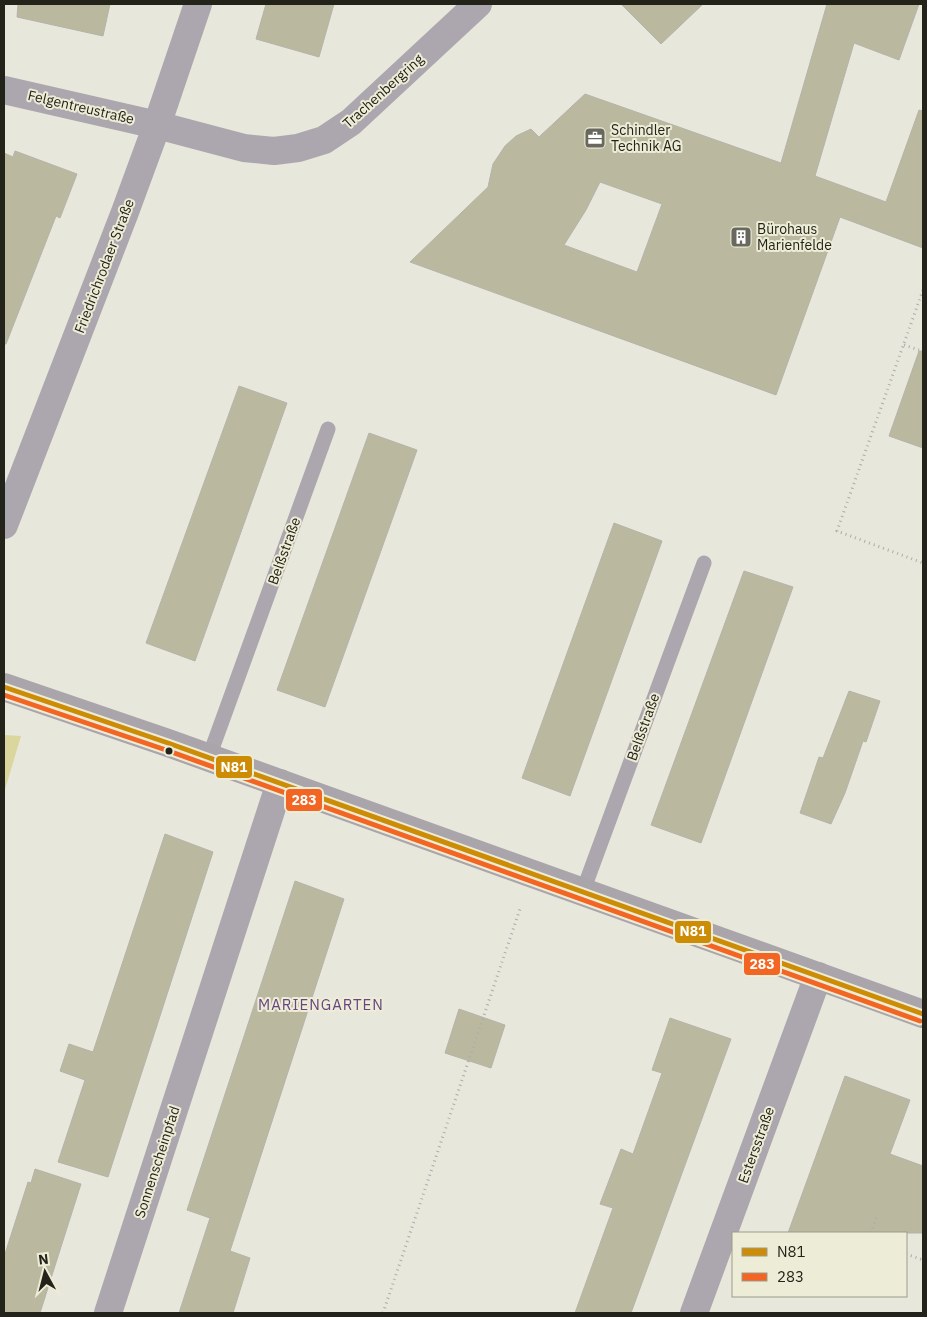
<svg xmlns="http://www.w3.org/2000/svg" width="927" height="1317" font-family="'IBM Plex Sans',sans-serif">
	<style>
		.green { fill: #dad69e }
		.building { fill: #bab89e; stroke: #b5b4ab; fill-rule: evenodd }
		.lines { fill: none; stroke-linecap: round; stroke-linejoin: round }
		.path { stroke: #aeabac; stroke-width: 3; stroke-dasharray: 1 4; stroke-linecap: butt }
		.lane { stroke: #aca6ae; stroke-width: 15 }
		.street { stroke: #aca6ae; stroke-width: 28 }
		.secondary { stroke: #aaa4ab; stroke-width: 28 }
		.bus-1-casing { stroke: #edecd6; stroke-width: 9 }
		.bus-2-casing { stroke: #edecd6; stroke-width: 9 }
		.bus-1 { stroke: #cd8c05; stroke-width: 5 }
		.bus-2 { stroke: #f26522; stroke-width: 5 }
		.bus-dot { fill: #23231a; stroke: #edecd6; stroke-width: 2 }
		.labels { text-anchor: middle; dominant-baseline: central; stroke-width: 4; stroke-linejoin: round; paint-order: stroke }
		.street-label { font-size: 14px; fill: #23231a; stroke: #edecd6 }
		.poi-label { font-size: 14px; fill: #23231a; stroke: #edecd6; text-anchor: start }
		.neighbourhood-label { font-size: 15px; letter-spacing: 1px; fill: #684580; stroke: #edecd6 }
		.line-badge { stroke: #edecd6; stroke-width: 2 }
		.badge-label { font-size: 14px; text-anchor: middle; font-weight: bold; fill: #fff }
	</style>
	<rect width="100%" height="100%" fill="#e8e7db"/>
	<polygon class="green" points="4,735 21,736 4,793"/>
	<g class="building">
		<polygon points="18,4 110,4 103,36 17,17"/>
		<polygon points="266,4 334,4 319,57 256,39"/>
		<polygon points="621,4 703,4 661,44"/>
		<path d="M 827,4 L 919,4 L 899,60 L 854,43 L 815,176 L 886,202 L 919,110 L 923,111 L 923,248 L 840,217 L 776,395 L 410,262 L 488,187 L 493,164 L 505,146 L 516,136 L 531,129 L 539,137 L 585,94 L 781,163 ZM 600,182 L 662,204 L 637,272 L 564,245 L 586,210 Z"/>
		<polygon points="15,151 77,174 60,218 56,216 6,344 4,344 4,153 13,157"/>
		<polygon points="919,351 923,351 923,448 889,436"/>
		<polygon points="239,386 287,403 195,661 146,643"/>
		<polygon points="369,433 417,450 325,707 277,690"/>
		<polygon points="614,523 662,541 570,796 522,778"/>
		<polygon points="744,571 793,587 701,843 651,825"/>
		<polygon points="849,691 880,701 866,742 863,741 845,793 831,824 800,813 819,757 823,758"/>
		<polygon points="165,834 213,852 108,1177 58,1162 85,1080 60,1071 69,1044 93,1052"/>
		<polygon points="295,881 344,899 230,1251 250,1258 233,1313 179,1313 210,1218 187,1210"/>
		<polygon points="459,1009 505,1025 491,1068 445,1053"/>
		<polygon points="670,1018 731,1039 631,1313 575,1313 613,1208 600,1204 621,1149 633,1154 662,1073 652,1070"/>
		<polygon points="845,1076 910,1100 890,1154 923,1166 923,1233 788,1233"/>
		<polygon points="35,1169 81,1184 40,1313 4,1313 4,1257 28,1182 31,1183"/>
	</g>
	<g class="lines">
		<g class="path">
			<polyline points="923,290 837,531 923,563"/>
			<polyline points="904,345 919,350"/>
			<polyline points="871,1233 877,1215"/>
			<polyline points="906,1254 923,1260"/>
			<polyline points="383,1313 521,906"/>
		</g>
		<g class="lane">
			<polyline points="209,757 328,429"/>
			<polyline points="583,891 704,563"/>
		</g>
		<g class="street">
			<polyline points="4,90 157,125 244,148 274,151 298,148 324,140 351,122 478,4"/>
			<polyline points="4,525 125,212 157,125 198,4"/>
			<polyline points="108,1313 280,783"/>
			<polyline points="694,1313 818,976"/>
		</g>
		<polyline class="secondary" points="4,687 168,743 923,1014"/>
		<g class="bus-1-casing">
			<polyline id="bus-1" points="4,687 168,743 923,1014"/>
		</g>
		<g class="bus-2-casing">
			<polyline id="bus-2" points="4,695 166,750 920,1021"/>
		</g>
		<use href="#bus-1" class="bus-1"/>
		<use href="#bus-2" class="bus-2"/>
	</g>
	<defs>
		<g id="office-square" transform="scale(1.125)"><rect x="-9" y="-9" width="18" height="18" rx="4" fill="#68685e" stroke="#edecd6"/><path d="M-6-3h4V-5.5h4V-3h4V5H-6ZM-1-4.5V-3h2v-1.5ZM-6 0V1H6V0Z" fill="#fff"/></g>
		<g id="building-square" transform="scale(1.125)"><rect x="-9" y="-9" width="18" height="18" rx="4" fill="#68685e" stroke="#edecd6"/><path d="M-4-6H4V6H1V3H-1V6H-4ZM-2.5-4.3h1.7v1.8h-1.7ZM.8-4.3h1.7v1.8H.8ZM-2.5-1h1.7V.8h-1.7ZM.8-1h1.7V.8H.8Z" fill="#fff"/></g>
	</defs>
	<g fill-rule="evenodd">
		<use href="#office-square" x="595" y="138"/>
		<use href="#building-square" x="741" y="237"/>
	</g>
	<circle class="bus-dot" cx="169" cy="751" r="4.5"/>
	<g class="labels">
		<g class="street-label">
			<text transform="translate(383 91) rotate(-42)">Trachenbergring</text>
			<text transform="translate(81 107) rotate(13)">Felgentreustraße</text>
			<text transform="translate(104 266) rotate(-69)">Friedrichrodaer Straße</text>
			<text transform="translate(284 551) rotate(-70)">Belßstraße</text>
			<text transform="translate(643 727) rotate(-70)">Belßstraße</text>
			<text transform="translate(756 1145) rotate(-70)">Estersstraße</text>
			<text transform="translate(157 1162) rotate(-72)">Sonnenscheinpfad</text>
		</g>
		<g class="poi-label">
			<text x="611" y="130">Schindler<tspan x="611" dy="16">Technik AG</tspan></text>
			<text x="757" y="229">Bürohaus<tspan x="757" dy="16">Marienfelde</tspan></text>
		</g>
		<g class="neighbourhood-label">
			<text x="321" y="1004">MARIENGARTEN</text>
		</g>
	</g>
	<g class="line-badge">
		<rect x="215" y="755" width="38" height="24" rx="5" fill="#cd8c05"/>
		<rect x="285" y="788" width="38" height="24" rx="5" fill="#f26522"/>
		<rect x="674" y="920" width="38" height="24" rx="5" fill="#cd8c05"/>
		<rect x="743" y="952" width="38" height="24" rx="5" fill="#f26522"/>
	</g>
	<g class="badge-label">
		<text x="234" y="772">N81</text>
		<text x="304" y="805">283</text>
		<text x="693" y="936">N81</text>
		<text x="762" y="969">283</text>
	</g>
	<rect width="927" height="1317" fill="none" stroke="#23231a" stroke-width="10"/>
	<rect x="732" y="1232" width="175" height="65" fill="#edecd6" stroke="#9c9c8b"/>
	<rect x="742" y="1248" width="25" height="8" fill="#cd8c05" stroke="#9c9c8b"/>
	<text x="777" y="1257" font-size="15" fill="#23231a">N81</text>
	<rect x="742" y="1273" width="25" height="8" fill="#f26522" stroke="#9c9c8b"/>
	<text x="777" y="1282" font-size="15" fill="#23231a">283</text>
	<g transform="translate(45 1272) rotate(353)" stroke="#edecd6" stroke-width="4" paint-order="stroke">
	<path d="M0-4L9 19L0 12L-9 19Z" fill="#23231a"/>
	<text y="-8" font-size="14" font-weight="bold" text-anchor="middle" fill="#23231a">N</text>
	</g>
</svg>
